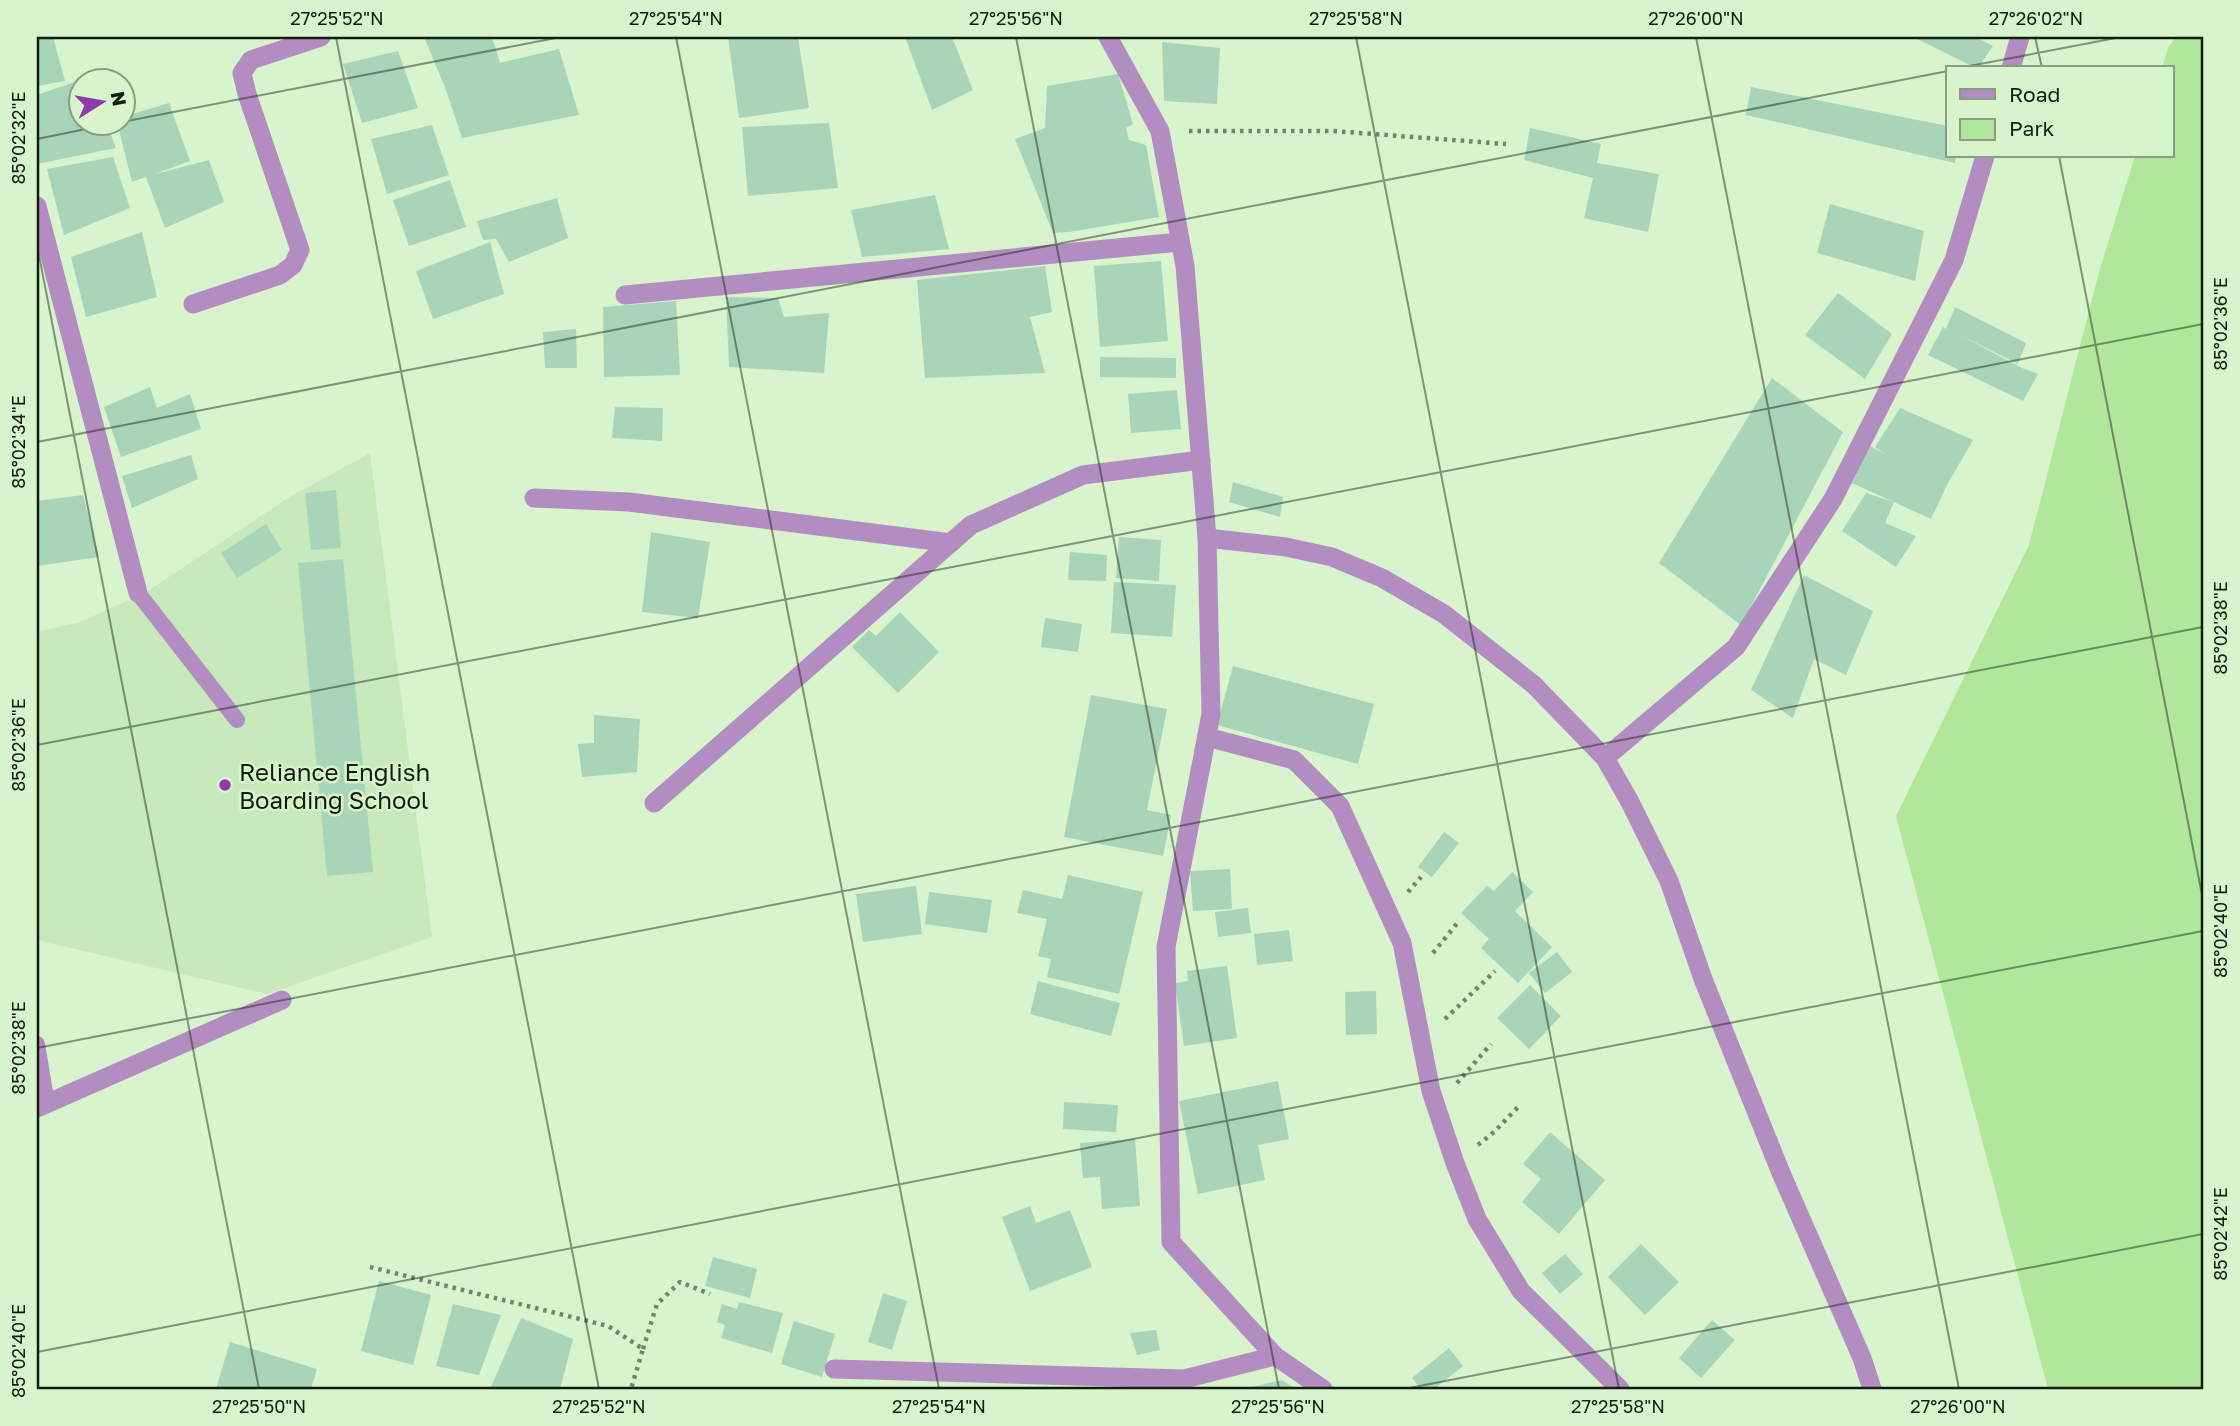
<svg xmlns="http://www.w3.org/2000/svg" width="2240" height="1426" font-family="'Golos Text',sans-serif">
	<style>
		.built { fill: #c7e9bb }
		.green { fill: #b0e79b }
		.building { fill: #a8d5b9 }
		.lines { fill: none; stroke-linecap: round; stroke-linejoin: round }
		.path { stroke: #72856b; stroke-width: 4.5; stroke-dasharray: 3.5 5; stroke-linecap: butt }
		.service { stroke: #b38dc1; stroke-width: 16 }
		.minor { stroke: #b38dc1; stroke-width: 19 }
		.ticks { fill: none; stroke: #131d0f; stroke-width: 2; stroke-opacity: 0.45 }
		.poi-dot { fill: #8f3ba9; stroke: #d7f4cc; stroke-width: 2.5 }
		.labels { text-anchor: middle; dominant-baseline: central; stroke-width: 5; stroke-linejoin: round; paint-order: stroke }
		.poi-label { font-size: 24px; fill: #131d0f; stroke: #d7f4cc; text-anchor: start }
		.neatline { fill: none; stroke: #131d0f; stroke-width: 2.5 }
		.ticks-label { font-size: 18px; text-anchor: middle; fill: #131d0f }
	</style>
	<rect width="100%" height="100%" fill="#d7f4cc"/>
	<polygon class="built" points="370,453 432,937 267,994 37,940 37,632 80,622 146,592 288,498"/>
	<polygon class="green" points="2176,37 2203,37 2203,1389 2048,1389 1896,816 2029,545 2099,272 2135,156 2172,156 2172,68 2162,68 2168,48"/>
	<g class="building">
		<polygon points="37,37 53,37 65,81 37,86"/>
		<polygon points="424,37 492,37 500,63 559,49 579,115 462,138 446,90"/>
		<polygon points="728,37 798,37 809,108 739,118"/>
		<polygon points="905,37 952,37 973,90 932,110"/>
		<polygon points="1913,37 1976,37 1993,46 1978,68 1976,68"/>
		<polygon points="1162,42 1220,48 1217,104 1164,101"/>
		<polygon points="398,51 418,108 362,123 343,64"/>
		<polygon points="1118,74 1133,124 1126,128 1129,140 1146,145 1159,217 1069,232 1053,233 1015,139 1045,128 1047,86"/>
		<polygon points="89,77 90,80 80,80 80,122 106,122 116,148 37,164 37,95"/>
		<polygon points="1751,87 1948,126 1948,156 1956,156 1955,163 1746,115"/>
		<polygon points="169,103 190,161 152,175 209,160 224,202 165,228 146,177 132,182 117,122 122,122 122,117"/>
		<polygon points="829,123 838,188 748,196 742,127"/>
		<polygon points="432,125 449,175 387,194 371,139"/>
		<polygon points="1530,128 1601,144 1597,163 1659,174 1648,232 1584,218 1593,178 1524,160"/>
		<polygon points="113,157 130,208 64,235 47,169"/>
		<polygon points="450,180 466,227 409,246 393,200"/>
		<polygon points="935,195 949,249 862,257 851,210"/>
		<polygon points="557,198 568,238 509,262 496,239 483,240 477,221"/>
		<polygon points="1830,204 1924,231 1915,281 1817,253"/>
		<polygon points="142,232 157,297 86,317 71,257"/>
		<polygon points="490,242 504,294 433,319 416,271"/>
		<polygon points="1161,261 1168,341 1100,347 1094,266"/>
		<polygon points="1045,266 1052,312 1030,317 1045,373 925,378 917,280"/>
		<polygon points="1838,293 1892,334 1865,379 1805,335"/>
		<polygon points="726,297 778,298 784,317 829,313 824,373 729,367"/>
		<polygon points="676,301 680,375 604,377 603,307"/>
		<polygon points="1955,307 2026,343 2018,364 1958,334 2022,368 2038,374 2023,401 1928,355 1943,327 1946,329"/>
		<polygon points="576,329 577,368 545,368 543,332"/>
		<polygon points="1100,357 1176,358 1176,378 1100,377"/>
		<polygon points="1772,378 1843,432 1741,625 1659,563"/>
		<polygon points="150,387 157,408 190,394 201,429 121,457 104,407"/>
		<polygon points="1177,390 1181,429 1131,433 1128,394"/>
		<polygon points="615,407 663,408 662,441 612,438"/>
		<polygon points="1900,408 1973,440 1947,485 1931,519 1852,483 1870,446 1885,454 1875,447"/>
		<polygon points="191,455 198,479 132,508 122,476"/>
		<polygon points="1233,482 1283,497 1280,517 1229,502"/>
		<polygon points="336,490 341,548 311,550 305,493"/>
		<polygon points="1866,493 1894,502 1885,523 1916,536 1896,567 1842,531"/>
		<polygon points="83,495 99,557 37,566 37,501"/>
		<polygon points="266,524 282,550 237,578 221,553"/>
		<polygon points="651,532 710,542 698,618 642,612"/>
		<polygon points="1119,537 1161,540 1159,581 1116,578"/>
		<polygon points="1070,552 1107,555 1106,581 1068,580"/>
		<polygon points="343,559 373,872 327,876 298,563"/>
		<polygon points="1804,575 1873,611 1846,675 1814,659 1793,718 1751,690"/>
		<polygon points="1114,582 1176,585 1172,637 1111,633"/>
		<polygon points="900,612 939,652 898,693 852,647 869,630 876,636"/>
		<polygon points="1045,618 1082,624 1078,652 1041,647"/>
		<polygon points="1233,666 1374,704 1358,764 1217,725"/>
		<polygon points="1091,695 1167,709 1147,810 1171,815 1163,856 1064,837"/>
		<polygon points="594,715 640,719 637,772 582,777 578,744 594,743"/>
		<polygon points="1444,832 1459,843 1432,877 1418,867"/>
		<polygon points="1230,869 1232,909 1193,911 1190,871"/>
		<polygon points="1512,872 1533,892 1515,911 1552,947 1518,983 1481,948 1489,939 1461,913 1487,886 1494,891"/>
		<polygon points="1068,875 1143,892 1119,994 1047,977 1051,959 1038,956 1047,919 1017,913 1023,890 1062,899"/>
		<polygon points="916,886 922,934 863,942 856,894"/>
		<polygon points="929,892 992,900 987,933 925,924"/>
		<polygon points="1248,908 1251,933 1218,937 1215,912"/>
		<polygon points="1289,930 1293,961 1257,965 1254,934"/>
		<polygon points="1557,952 1572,972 1545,993 1529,973"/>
		<polygon points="1227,966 1237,1038 1184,1046 1175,983 1188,981 1187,971"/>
		<polygon points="1038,981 1120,1003 1111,1036 1030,1014"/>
		<polygon points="1530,985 1561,1016 1529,1049 1497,1018"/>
		<polygon points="1376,991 1377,1034 1346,1035 1345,992"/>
		<polygon points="1278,1081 1289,1139 1258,1145 1265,1180 1198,1194 1179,1101"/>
		<polygon points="1064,1102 1118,1105 1116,1132 1063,1129"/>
		<polygon points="1550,1132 1605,1180 1559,1234 1522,1202 1541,1179 1523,1164"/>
		<polygon points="1135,1139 1140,1206 1102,1209 1100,1177 1083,1178 1080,1143"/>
		<polygon points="1030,1206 1036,1223 1070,1210 1092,1267 1030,1291 1002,1217"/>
		<polygon points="1641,1244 1679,1282 1645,1315 1608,1277"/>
		<polygon points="1565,1254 1583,1274 1560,1294 1542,1273"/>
		<polygon points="713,1257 757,1269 750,1298 705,1286"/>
		<polygon points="379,1281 431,1295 413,1365 361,1351"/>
		<polygon points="883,1293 907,1301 892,1350 868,1342"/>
		<polygon points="739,1302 783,1313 772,1353 721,1338 725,1325 717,1322 722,1304 737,1309"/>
		<polygon points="453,1304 501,1315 479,1375 436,1366"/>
		<polygon points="521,1318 573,1339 560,1389 490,1389"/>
		<polygon points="1712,1320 1735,1340 1701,1378 1679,1358"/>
		<polygon points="794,1321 835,1334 822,1377 781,1364"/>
		<polygon points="1156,1330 1160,1350 1137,1355 1130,1333"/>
		<polygon points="230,1342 317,1369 311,1389 216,1389"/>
		<polygon points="1449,1348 1463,1366 1434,1389 1421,1389 1412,1378"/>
		<polygon points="1282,1380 1296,1389 1248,1389 1248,1388"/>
	</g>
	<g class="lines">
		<g class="path">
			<polyline points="1189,131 1333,131 1506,144"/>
			<polyline points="1408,892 1421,877"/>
			<polyline points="1433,953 1459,921"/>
			<polyline points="1445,1019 1495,971"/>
			<polyline points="1457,1083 1491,1044"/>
			<polyline points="1478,1145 1494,1132 1520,1105"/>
			<polyline points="370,1267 608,1326 643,1349 631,1389"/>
			<polyline points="643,1349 657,1304 680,1282 710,1294"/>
		</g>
		<g class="service">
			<polyline points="138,593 237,720"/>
			<polyline points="37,1044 47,1104"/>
		</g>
		<g class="minor">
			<polyline points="1108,37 1160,131 1185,266 1207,538 1211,714 1166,947 1171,1242 1275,1356 1323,1389"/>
			<polyline points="2011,68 2020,37"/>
			<polyline points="37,206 138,593"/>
			<polyline points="625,295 1180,242"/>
			<polyline points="193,304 280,275 293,265 300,250 247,94 242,73 251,60 321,37"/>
			<polyline points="534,498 629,502 951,543"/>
			<polyline points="1207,538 1286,547 1332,557 1382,578 1444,614 1534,685 1605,758 1630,802 1669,881 1703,979 1781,1173 1862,1358 1872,1389"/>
			<polyline points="1207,737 1294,760 1340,806 1402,943 1431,1091 1455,1163 1477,1219 1521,1291 1620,1389"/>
			<polyline points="1605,758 1736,647 1833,499 1954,260 1985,156"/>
			<polyline points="654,803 971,525 1083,475 1201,460"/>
			<polyline points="37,1108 282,1000"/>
			<polyline points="834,1369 1184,1379 1275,1356"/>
		</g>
	</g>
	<path class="ticks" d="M 336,37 L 599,1389M 676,37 L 939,1389M 1016,37 L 1279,1389M 1356,37 L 1619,1389M 1696,37 L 1959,1389M 2035,37 L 2042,68M 1959,68 L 2121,37M 122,122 L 561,37M 37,139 L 120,122M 2059,156 L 2203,900M 37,245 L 259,1389M 37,442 L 1948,71M 37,745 L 2203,324M 37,1048 L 2203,627M 37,1352 L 2203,931M 1404,1389 L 2203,1234"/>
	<circle class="poi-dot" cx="225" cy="785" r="7"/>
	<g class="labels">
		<g class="poi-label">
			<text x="239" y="771">Reliance English<tspan x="239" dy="28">Boarding School</tspan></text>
		</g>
	</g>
	<rect width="2240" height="1426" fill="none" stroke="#d7f4cc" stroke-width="77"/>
	<rect x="1946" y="66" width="228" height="91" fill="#d7f4cc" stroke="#899e80" stroke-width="2"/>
	<rect x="1960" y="89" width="35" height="10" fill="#b38dc1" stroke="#899e80" stroke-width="2"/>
	<text x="2009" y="102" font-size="21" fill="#131d0f">Road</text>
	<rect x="1960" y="119" width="35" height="21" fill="#b0e79b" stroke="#899e80" stroke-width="2"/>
	<text x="2009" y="136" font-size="21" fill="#131d0f">Park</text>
	<g transform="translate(102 102) rotate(79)"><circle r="33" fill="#d7f4cc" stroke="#899e80" stroke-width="2"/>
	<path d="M0-5L12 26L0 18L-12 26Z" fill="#8f3ba9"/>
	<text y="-10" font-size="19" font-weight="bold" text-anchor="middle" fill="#131d0f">N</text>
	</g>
	<rect x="38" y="38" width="2164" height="1350" class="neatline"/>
	<g class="ticks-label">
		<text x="337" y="25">27°25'52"N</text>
		<text x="676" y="25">27°25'54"N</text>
		<text x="1016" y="25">27°25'56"N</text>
		<text x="1356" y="25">27°25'58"N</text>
		<text x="1696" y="25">27°26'00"N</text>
		<text x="2036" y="25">27°26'02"N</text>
		<text transform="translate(19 138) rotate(-90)" y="6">85°02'32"E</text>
		<text transform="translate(2221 324) rotate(-90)" y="6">85°02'36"E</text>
		<text transform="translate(19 442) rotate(-90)" y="6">85°02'34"E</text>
		<text transform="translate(2221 628) rotate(-90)" y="6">85°02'38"E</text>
		<text transform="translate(19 745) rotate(-90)" y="6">85°02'36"E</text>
		<text transform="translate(2221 931) rotate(-90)" y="6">85°02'40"E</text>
		<text transform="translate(19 1048) rotate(-90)" y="6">85°02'38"E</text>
		<text transform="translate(2221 1234) rotate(-90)" y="6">85°02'42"E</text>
		<text transform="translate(19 1351) rotate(-90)" y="6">85°02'40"E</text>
		<text x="259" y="1413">27°25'50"N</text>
		<text x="599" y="1413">27°25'52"N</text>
		<text x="939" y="1413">27°25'54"N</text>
		<text x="1278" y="1413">27°25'56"N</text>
		<text x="1618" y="1413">27°25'58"N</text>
		<text x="1958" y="1413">27°26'00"N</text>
	</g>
</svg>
